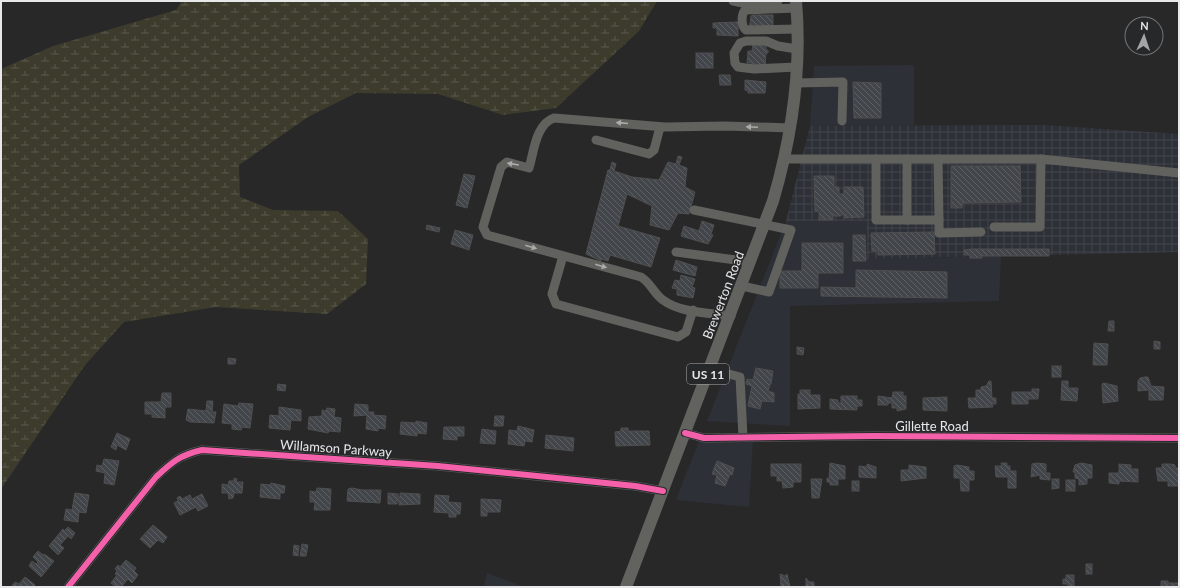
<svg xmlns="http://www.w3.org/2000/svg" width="1180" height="588" font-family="Lato,sans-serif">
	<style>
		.built { fill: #2d3037 }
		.industrial { fill: url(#industrial-grid) }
		.wetland { fill: url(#wetland-marsh) }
		.building { fill: url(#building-back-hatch); stroke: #4f4f50 }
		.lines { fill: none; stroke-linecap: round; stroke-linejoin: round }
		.minor { stroke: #61615e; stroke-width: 9 }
		.major { stroke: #62625f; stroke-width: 12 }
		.cycleway-casing { stroke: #27282a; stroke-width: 8 }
		.cycleway { stroke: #f560ab; stroke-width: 6 }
		.oneway { fill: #ababab }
		.labels { text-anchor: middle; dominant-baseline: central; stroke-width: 3; stroke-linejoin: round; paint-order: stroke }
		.shield { fill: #27282a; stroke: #aeaeb0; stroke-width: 1 }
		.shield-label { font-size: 12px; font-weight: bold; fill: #e8e8ea }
		.street-label { font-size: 13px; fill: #e8e8ea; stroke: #27282a }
	</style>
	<defs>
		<pattern id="industrial-grid" width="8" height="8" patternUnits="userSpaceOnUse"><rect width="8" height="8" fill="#2d3037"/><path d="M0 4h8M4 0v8" fill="none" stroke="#41444a"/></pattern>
		<pattern id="wetland-marsh" width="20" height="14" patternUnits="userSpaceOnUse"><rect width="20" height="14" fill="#3d3c2c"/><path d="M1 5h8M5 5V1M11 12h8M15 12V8" fill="none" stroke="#59584b"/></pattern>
		<pattern id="building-back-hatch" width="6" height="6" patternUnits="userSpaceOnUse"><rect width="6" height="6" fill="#42454a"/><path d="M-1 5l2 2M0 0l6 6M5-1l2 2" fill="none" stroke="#5d6064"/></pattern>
	</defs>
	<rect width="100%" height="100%" fill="#282829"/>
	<g class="built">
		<polygon points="914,65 914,125 810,126 814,66"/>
		<polygon points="786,221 867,221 867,259 1001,256 999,301 790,306 790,426 707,421"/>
		<polygon points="753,440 749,507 676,500 699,441"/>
		<polygon points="487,573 524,587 484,587"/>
	</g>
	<polygon class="industrial" points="1044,125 1179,134 1179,252 867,259 867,221 786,221 810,126"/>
	<polygon class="wetland" points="182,1 657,1 639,31 556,108 503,115 438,94 356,93 308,117 239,165 240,197 273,210 338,211 368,239 366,284 327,314 216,307 124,322 85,365 1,489 1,69 53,46 176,10"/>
	<g class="building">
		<polygon points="753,15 773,15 773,26 749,30 751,16"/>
		<polygon points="738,22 738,36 717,35 717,28 713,28 713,23"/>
		<polygon points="753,44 766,44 766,50 768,50 768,53 766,53 765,67 752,67 752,63 747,63 748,51 752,51"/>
		<rect x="696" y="53" width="17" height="15"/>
		<polygon points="719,75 730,75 731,85 720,85"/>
		<polygon points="745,80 766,82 765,93 748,93 748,91 745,90"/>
		<polygon points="853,82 881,83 881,118 854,118"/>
		<polygon points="678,156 682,157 679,165 687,168 685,187 695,192 689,214 678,213 669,230 650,225 652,206 627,194 618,226 660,238 651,267 610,255 608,261 601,259 601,261 586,254 608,170 610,170 612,162 616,164 614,171 632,177 659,180 668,162 676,164"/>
		<polygon points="951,166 1020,166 1021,202 962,203 962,208 951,208"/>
		<polygon points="464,174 475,176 467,208 456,205"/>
		<polygon points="814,176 834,176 834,187 839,187 839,194 844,194 844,187 863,187 864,217 844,218 844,214 841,215 841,216 833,216 833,220 819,220 819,211 815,211"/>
		<polygon points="702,221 714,225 711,234 713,235 708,244 681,236 684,226 699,231"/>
		<polygon points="427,225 440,228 439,232 426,229"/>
		<polygon points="455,230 473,235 469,250 451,244"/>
		<polygon points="934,232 935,254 878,255 878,251 872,251 871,233"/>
		<polygon points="853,235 865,235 866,261 853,261"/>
		<polygon points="802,243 843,243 843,273 818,273 818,288 780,288 780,271 802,271"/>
		<polygon points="971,249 1049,249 1049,256 982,256 982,258 970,258 970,255 964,255 964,250"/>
		<polygon points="676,260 697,267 695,276 673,270"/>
		<polygon points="856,270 947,272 947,298 821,296 821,287 856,288"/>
		<polygon points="681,275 695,279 692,287 695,288 693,298 677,295 677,289 672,288 675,280 680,281"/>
		<polygon points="1109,321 1114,321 1114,331 1108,331"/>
		<polygon points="1154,341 1160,342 1160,349 1154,349"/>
		<polygon points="1094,343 1108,344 1107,365 1093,365"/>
		<polygon points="797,347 804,348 803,355 797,354"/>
		<polygon points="228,358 236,359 235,364 228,364"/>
		<rect x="1052" y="366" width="9" height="11"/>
		<polygon points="756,368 773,371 771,384 770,384 768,391 774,393 774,402 762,401 760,409 748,406 752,386 746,384 747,379 753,380"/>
		<polygon points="1145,377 1148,377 1151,386 1164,387 1163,400 1149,400 1149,390 1138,391 1138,381 1140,378"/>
		<polygon points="989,381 991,381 992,398 996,398 996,404 992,404 993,407 969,408 968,398 976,398 976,390 981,390 981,387 986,386"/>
		<polygon points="1062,381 1068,381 1068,388 1078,388 1077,401 1061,400"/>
		<polygon points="1104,383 1117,386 1118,401 1103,403 1102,384"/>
		<polygon points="278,384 286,385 285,391 277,390"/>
		<polygon points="1032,389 1039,389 1038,399 1028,399 1028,404 1012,404 1012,392 1032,392"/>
		<polygon points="800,390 810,390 810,395 820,395 820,408 798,409 798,394 800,395"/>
		<polygon points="893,392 903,392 903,396 906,396 906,409 897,411 897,408 892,408 892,403 888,403 888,405 878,405 878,396 892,398"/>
		<polygon points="162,393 171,393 171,407 165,407 165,418 152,417 152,414 145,414 145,402 161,402"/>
		<polygon points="841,396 857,396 857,400 862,400 862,406 857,406 857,410 830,409 830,399 838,400 838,403 841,403"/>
		<polygon points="947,397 947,411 923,410 923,398"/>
		<polygon points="207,401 213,401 212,412 216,412 214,423 190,422 186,420 188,409 206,411"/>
		<polygon points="239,403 253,404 250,428 242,427 241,430 232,429 232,424 222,423 224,404 238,406"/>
		<polygon points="355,404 368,405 368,412 374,412 373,415 386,416 385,429 378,428 378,431 366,429 367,415 354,416"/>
		<polygon points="279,407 301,410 301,421 291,420 290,430 269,428 270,415 279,416"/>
		<polygon points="327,408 335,409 334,417 341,418 340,432 329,431 328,433 308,429 309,417 322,416 322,410 326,411"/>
		<polygon points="495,416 504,416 503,426 494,426"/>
		<polygon points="416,421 427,423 426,434 417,433 417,436 400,434 401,422 416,423"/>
		<polygon points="518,426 534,430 532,442 525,441 524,446 508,444 509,430 517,431"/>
		<polygon points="444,427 464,427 464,436 457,436 457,440 443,439"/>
		<polygon points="621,428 628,428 628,431 649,431 650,445 616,446 615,432 621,431"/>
		<polygon points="482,429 496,431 495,444 480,443"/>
		<polygon points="117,433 130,439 126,450 117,445 116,450 111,447"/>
		<polygon points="546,435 574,438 573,451 545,448"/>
		<polygon points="104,459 119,461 114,485 104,483 105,473 96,471 97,465 102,466"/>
		<polygon points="717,461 734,468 732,475 730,474 725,486 715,483 717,475 712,474"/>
		<polygon points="830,463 845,466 845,479 838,479 838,485 830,485 830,482 827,482 827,478 829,479"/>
		<polygon points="1001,463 1007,463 1007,466 1010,466 1010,471 1016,471 1016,488 1008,488 1008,477 996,477 995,466 1002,466"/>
		<polygon points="1037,463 1046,464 1046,473 1050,473 1050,480 1040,479 1040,475 1031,477 1032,464"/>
		<polygon points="1081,463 1092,465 1092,478 1087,478 1087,484 1079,485 1079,479 1075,478 1075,472 1073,472 1075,465"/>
		<polygon points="771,464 801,464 801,482 793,482 793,487 783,488 782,481 777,481 777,476 771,476"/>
		<polygon points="867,464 876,467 876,478 859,477 859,466 867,467"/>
		<polygon points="1119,464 1131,465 1131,469 1138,469 1138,482 1119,481 1119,484 1109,483 1109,473 1119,473"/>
		<polygon points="1162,464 1171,464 1175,465 1175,468 1179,468 1179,486 1168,486 1168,481 1158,481 1156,468 1162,468"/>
		<polygon points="909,465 926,467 926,478 901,481 901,470 909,470"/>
		<polygon points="957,465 969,467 969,471 974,471 974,480 969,480 969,491 961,491 960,478 954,478 954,466"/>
		<polygon points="234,478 237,479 236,482 243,482 242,493 234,493 233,498 229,499 228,493 222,493 222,484 228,485 229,481 234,481"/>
		<polygon points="811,479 822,479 819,498 812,498"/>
		<polygon points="1052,479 1059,479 1059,488 1052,489"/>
		<rect x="1066" y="480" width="9" height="11"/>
		<rect x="852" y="481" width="7" height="10"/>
		<polygon points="271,483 285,486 284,493 280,493 280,499 260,497 261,484 270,485"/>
		<polygon points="317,488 331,489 330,510 314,510 315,502 310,502 310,491 316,492"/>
		<polygon points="352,488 362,490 381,490 380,503 347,501 348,489"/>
		<polygon points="75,493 89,495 86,513 79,512 78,522 64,520 66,509 72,510"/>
		<polygon points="388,493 398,494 398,497 400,497 400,493 420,494 420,504 399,505 399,501 397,501 397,504 388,504"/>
		<polygon points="202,494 208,506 198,511 196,507 180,515 174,503 178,501 177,498 180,496 182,499 190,495 192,499"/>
		<polygon points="435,495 449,496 448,502 461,503 460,514 456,514 456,517 449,517 449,513 434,512"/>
		<polygon points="481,499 501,500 500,512 487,512 487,516 481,516"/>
		<polygon points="153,525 167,537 163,543 158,540 150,548 140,539"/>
		<polygon points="68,527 75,533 71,539 68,536 60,545 64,548 58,555 49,546 63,529 64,531"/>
		<polygon points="302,544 308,545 306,556 300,556"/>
		<polygon points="294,545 299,546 298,556 293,555"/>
		<polygon points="38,551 43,555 44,554 54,561 41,577 29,566 32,561 36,564 38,562 33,557"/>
		<polygon points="126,560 136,568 134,571 138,575 132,583 128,579 121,587 116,587 111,583 117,575 115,574 117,571 115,569 118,565 120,567"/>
		<rect x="1086" y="564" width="6" height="10"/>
		<polygon points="780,574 785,576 787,574 790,587 781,587"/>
		<polygon points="1066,575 1074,575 1074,587 1068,587 1068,584 1063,584 1063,579 1066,579"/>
		<polygon points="25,577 35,585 33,587 11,587 15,582 19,584"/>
		<polygon points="806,578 809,582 814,582 814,587 806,587"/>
		<polygon points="1161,581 1168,581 1168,583 1179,583 1179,587 1161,587"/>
	</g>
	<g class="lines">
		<g class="minor">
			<polyline points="733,1 753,5 778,1"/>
			<path d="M 797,8 L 745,10 C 741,15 741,26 746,30 L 798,29"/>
			<polyline points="797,67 754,69 738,67 735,63 734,53 740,43 746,41 766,41 778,46 797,49"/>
			<polyline points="797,83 843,82 842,121"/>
			<polyline points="596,140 649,154 654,150 660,127"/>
			<polyline points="785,159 1041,159 1179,173"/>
			<polyline points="876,159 876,220 939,220 938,159"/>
			<polyline points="907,159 907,220"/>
			<polyline points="694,210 791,230 769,292 742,286"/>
			<polyline points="939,220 939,233 981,232"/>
			<polyline points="994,227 1040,227 1041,159"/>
			<polyline points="676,252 751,262"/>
			<polyline points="563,256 552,294 556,304 678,337 686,332 693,310"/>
			<path d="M 731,316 C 710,313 680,313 663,300 C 654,294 651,283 641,277 L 487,235 L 483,227 L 501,167 L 507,162 L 529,168 C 534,151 536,124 554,118 L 665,127 L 725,126 L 791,128"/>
			<polyline points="710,369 740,377 743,437"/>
			<polyline points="685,433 704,438 875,436 1179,438"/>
			<path d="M 68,587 L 156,477 C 172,462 180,455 202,450 L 438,466 L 635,486 L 663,491"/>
		</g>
		<path class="major" d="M 626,587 L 773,201 C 792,136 802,69 796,1"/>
		<g class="cycleway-casing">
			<g id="cycleway">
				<polyline points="685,433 704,438 875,436 1179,438"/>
				<path d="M 68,587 L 156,477 C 172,462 180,455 202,450 L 438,466 L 635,486 L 663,491"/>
			</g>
		</g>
		<use href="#cycleway" class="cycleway"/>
	</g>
	<defs><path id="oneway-solid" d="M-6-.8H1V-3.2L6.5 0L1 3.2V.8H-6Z"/></defs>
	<g class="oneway">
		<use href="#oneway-solid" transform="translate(622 123) rotate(-175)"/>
		<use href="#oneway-solid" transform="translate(752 127) rotate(-178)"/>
		<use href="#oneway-solid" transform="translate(513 164) rotate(-171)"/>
		<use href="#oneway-solid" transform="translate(531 247) rotate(16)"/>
		<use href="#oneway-solid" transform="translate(601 266) rotate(16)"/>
	</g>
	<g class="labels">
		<rect class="shield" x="687" y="364" width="42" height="20" rx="3"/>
		<g class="shield-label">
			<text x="708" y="374">US 11</text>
		</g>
		<g class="street-label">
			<text transform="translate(723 295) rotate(-69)">Brewerton Road</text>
			<text x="932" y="426">Gillette Road</text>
			<text transform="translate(336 448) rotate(4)">Willamson Parkway</text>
		</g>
	</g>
	<rect width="1180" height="588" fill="none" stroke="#e8e8ea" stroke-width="4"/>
	<g transform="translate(1144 36) rotate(3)"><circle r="19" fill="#27282a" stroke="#747577"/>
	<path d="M0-3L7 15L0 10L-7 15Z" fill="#a5a5a6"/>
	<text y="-6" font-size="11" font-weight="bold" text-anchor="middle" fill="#e8e8ea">N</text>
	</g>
</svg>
